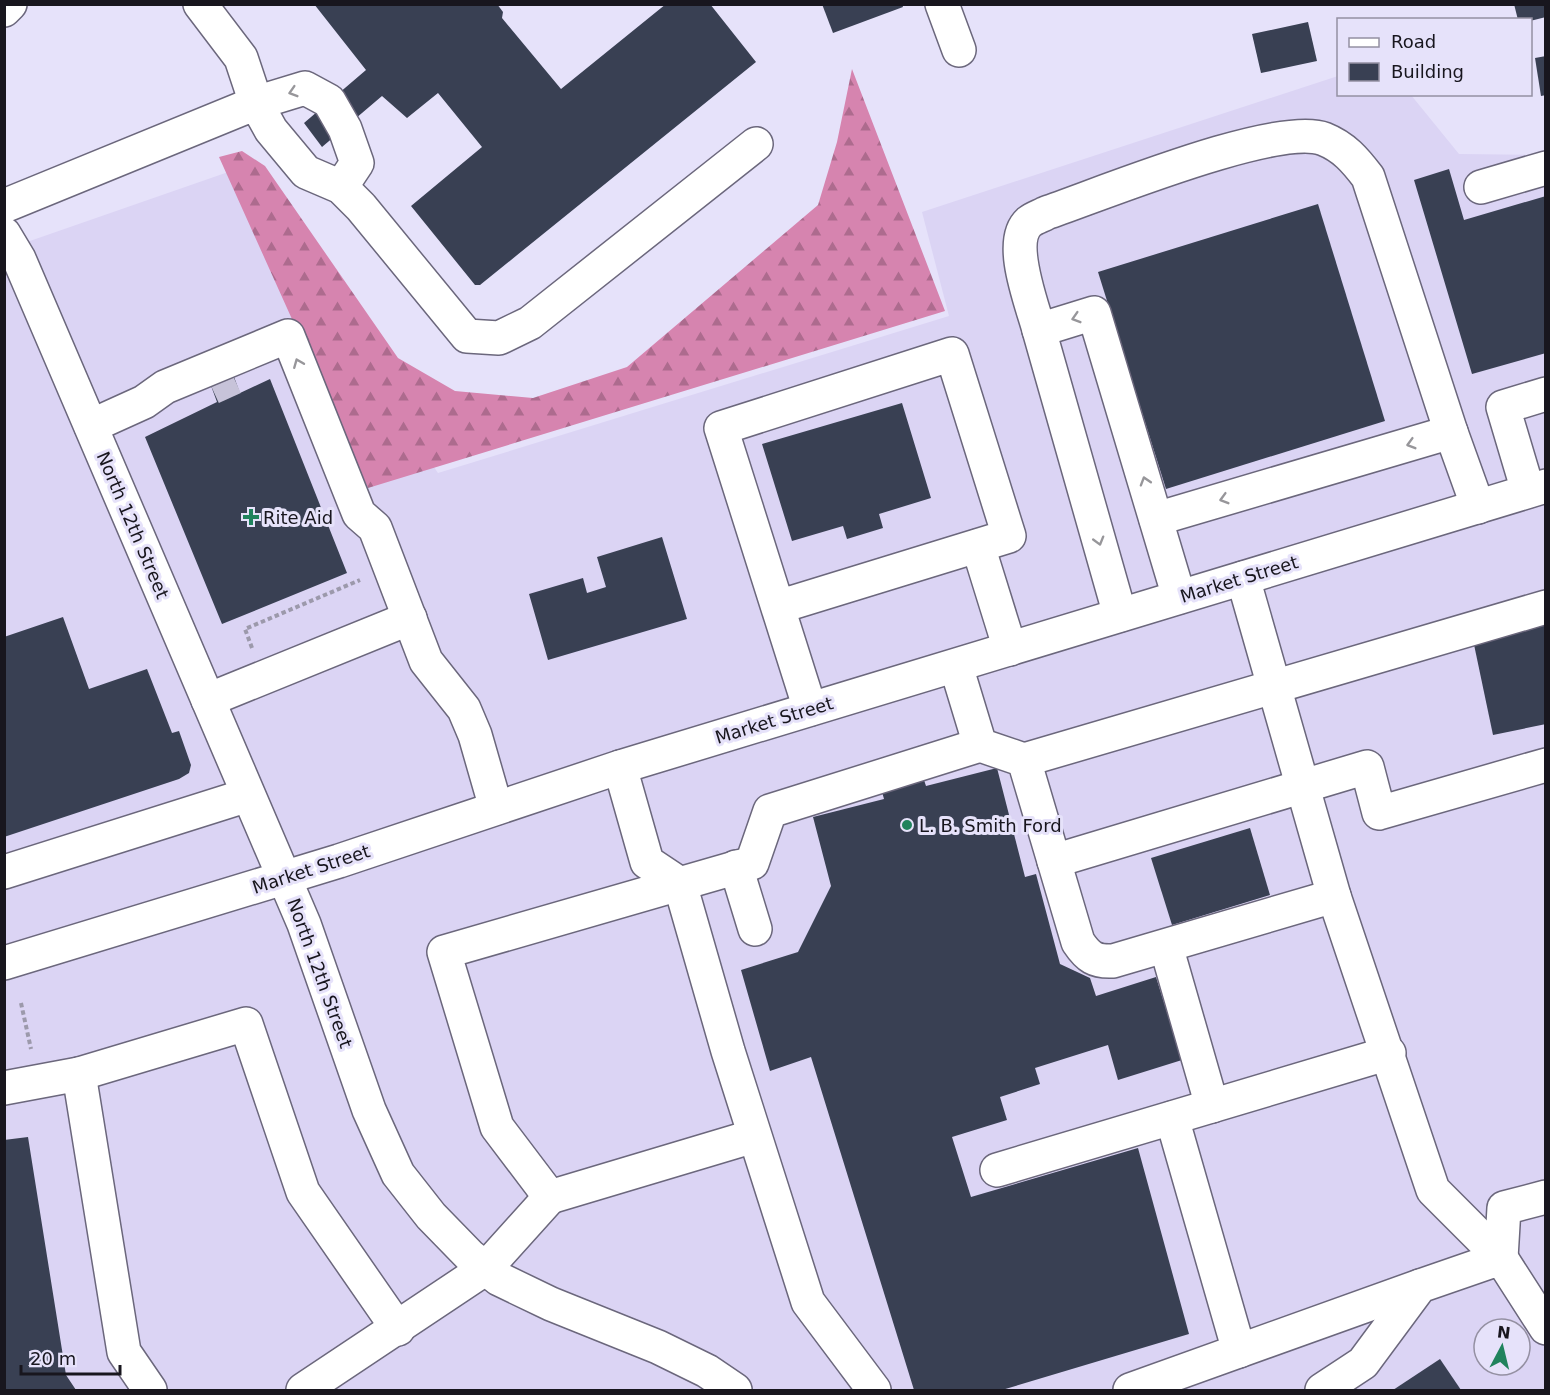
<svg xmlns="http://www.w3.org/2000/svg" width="1550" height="1395" font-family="'DejaVu Sans',sans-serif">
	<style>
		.built { fill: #dbd4f4; fill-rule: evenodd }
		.forest { fill: url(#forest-firs) }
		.building { fill: #394053 }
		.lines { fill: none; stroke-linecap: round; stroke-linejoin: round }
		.minor-tunnel { stroke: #c7c3d9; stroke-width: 33; stroke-dasharray: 33 16; stroke-linecap: butt }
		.minor-casing { stroke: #6b677c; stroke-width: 36 }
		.major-casing { stroke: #6b677c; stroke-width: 36 }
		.path { stroke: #9c99ab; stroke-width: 4; stroke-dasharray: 4.5 3; stroke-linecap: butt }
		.minor { stroke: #fff; stroke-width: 33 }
		.major { stroke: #fff; stroke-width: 33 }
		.oneway { stroke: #97969a }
		.poi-dot { fill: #20835d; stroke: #e6e2fa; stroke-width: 2 }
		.labels { text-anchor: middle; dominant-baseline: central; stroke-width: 6; stroke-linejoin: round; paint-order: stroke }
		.poi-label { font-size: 18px; fill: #18161e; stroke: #e6e2fa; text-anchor: start }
		.street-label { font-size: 18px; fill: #18161e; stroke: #e6e2fa }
	</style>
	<defs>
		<pattern id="forest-firs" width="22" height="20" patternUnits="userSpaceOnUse" patternTransform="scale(1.5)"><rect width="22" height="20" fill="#d684af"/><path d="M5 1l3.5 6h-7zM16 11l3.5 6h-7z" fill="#ad6b8e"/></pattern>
	</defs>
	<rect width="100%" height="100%" fill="#e6e2fa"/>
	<path class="built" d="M 1338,76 L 1338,94 L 1411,95 L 1459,154 L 1545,155 L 1545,1390 L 5,1390 L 4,250 L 234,170 L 438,473 L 949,316 L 922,212 ZM 1484,1329 L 1520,1329 L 1520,1365 L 1484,1365 Z"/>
	<polygon class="forest" points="852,69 945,311 368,488 219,157 242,151 265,166 398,358 455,391 533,398 627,367 818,205 837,142"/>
	<g class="building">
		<polygon points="314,4 497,4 503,12 502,18 561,89 666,4 710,4 756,62 480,285 475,285 411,206 482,147 438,93 407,118 382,96 322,147 304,123 366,70"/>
		<polygon points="822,4 902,4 903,7 833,33"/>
		<polygon points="1514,4 1546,4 1546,17 1530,21 1518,20"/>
		<polygon points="1308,22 1317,61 1261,73 1252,34"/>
		<polygon points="1546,56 1546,95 1541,96 1535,58"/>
		<polygon points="1449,169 1464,220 1546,196 1546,353 1472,374 1414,180"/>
		<polygon points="1318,204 1385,421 1166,489 1098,272"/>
		<polygon points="230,366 240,393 270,379 347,573 222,624 145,437 217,402 207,375"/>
		<polygon points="902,403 931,498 879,514 883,528 847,539 843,526 792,541 762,444"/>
		<polygon points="662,537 687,619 548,660 529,594 583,578 587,593 606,587 597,557"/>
		<polygon points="63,617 89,689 147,669 172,733 179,731 191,765 189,773 179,779 4,837 4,637"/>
		<polygon points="1546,620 1546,724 1493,735 1472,635"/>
		<polygon points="997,768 1025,877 1036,874 1060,964 1090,978 1096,996 1156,977 1182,1060 1118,1080 1108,1045 1035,1068 1040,1084 1000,1097 1007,1120 952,1137 971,1197 1138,1148 1189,1334 1002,1390 914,1390 811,1057 770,1071 741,970 798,952 831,886 813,817 884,799 881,788 923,777 926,786"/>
		<polygon points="1250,828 1270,895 1172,925 1151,858"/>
		<polygon points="28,1137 66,1375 76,1390 4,1390 4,1140"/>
		<polygon points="1440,1359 1461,1390 1393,1390"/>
	</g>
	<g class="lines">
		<polyline class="minor-tunnel" points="212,388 234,378"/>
		<g class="minor-casing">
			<g id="minor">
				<polyline points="200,4 241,58 256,103 305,88 329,101 345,129 357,163 341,187"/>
				<polyline points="942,4 959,50"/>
				<polyline points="4,10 10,4"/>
				<polyline points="1481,187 1546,168"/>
				<polyline points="4,206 256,103 271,130 306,172 341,187 361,207 467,336 499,338 530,323 756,144"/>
				<path d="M 1039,330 C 1032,304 1007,242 1029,222 C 1034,218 1041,216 1046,213 C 1099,195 1278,121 1324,139 C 1344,147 1355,160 1368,177 L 1451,432"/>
				<polyline points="91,426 144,402 165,387 288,336 359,514 375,528 426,661 464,709 475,735 496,808"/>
				<polyline points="1528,491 1503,407 1546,394"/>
				<polyline points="1156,519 1451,432 1478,507"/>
				<polyline points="978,546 1010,649"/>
				<polyline points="1243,578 1334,896 1433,1190 1501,1258"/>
				<polyline points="778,607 1009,536 952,354 721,428 810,709"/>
				<polyline points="1120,615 1039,330 1094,313 1179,597"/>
				<path d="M 956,666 L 980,745 L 1024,760 L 1078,942 C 1088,957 1095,962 1113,961 L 1334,896"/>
				<polyline points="208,700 410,618"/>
				<polyline points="1024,760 1546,607"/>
				<polyline points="620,767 647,862 680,884 728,1051 808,1302 874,1390"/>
				<polyline points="1054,861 1367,767 1379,813 1546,765"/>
				<polyline points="736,867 755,929"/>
				<polyline points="4,872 248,795"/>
				<polyline points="1166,946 1212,1106"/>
				<polyline points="79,1074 246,1024 303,1192 398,1329"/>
				<polyline points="4,1088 79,1074 124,1352 150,1390"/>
				<polyline points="1172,1118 1239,1351"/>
				<polyline points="754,1136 550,1197 497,1127 444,952 752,863 770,811 980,745"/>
				<polyline points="997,1170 1389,1053"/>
				<polyline points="1501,1258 1504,1208 1546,1197"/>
				<polyline points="303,1390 486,1268 550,1197"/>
				<polyline points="1130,1390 1420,1286"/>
				<polyline points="1322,1390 1363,1363 1420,1286 1501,1258 1546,1328"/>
			</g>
		</g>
		<g class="major-casing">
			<g id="major">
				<polyline points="4,234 19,259 304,924 369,1110 398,1174 431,1216 470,1256 499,1279 551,1304 658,1347 707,1371 735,1390"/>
				<polyline points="4,963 339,861 620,767 1546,486"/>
			</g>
		</g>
		<g class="path">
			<polyline points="252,648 245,629 360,580"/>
			<polyline points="21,1003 31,1049"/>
		</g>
		<use href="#minor" class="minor"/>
		<use href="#major" class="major"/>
	</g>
	<defs><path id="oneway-chevron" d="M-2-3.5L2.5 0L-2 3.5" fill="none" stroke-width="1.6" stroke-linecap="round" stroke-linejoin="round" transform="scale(1.5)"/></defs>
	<g class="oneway">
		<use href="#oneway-chevron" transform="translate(293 92) rotate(163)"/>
		<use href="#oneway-chevron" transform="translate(1076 318) rotate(163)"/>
		<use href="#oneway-chevron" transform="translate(298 363) rotate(-112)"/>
		<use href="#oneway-chevron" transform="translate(1411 444) rotate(164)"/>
		<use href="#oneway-chevron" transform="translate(1145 481) rotate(-107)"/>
		<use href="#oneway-chevron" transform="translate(1224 499) rotate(164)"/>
		<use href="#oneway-chevron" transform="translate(1099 541) rotate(74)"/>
	</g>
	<g class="poi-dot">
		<path d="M248 508h6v6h6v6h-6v6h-6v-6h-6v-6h6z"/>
		<circle cx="907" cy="825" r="6"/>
	</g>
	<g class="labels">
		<g class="poi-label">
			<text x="263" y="517">Rite Aid</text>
			<text x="919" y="825">L. B. Smith Ford</text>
		</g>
		<g class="street-label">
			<text transform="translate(133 525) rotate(67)">North 12th Street</text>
			<text transform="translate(1239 579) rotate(-17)">Market Street</text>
			<text transform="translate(774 720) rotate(-17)">Market Street</text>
			<text transform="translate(311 869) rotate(-18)">Market Street</text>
			<text transform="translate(320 973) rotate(70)">North 12th Street</text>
		</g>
	</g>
	<rect width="1550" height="1395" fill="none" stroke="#18161e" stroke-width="12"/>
	<rect x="1337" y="18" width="195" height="78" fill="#e6e2fa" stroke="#9490a2" stroke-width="1.5"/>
	<rect x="1349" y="38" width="30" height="9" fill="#ffffff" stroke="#9490a2" stroke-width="1.5"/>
	<text x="1391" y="48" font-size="18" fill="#18161e">Road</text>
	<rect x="1349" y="63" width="30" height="18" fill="#394053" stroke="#9490a2" stroke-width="1.5"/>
	<text x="1391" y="78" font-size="18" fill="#18161e">Building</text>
	<g transform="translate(1502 1347) rotate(7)"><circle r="28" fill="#e6e2fa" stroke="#9490a2" stroke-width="1.5"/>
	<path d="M0-4.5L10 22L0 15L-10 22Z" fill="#20835d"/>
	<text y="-9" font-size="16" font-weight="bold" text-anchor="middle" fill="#18161e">N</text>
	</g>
	<path d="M21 1365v9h99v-9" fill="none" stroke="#18161e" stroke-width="3"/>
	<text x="30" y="1365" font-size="18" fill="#18161e" stroke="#e6e2fa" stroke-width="4.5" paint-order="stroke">20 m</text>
</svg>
